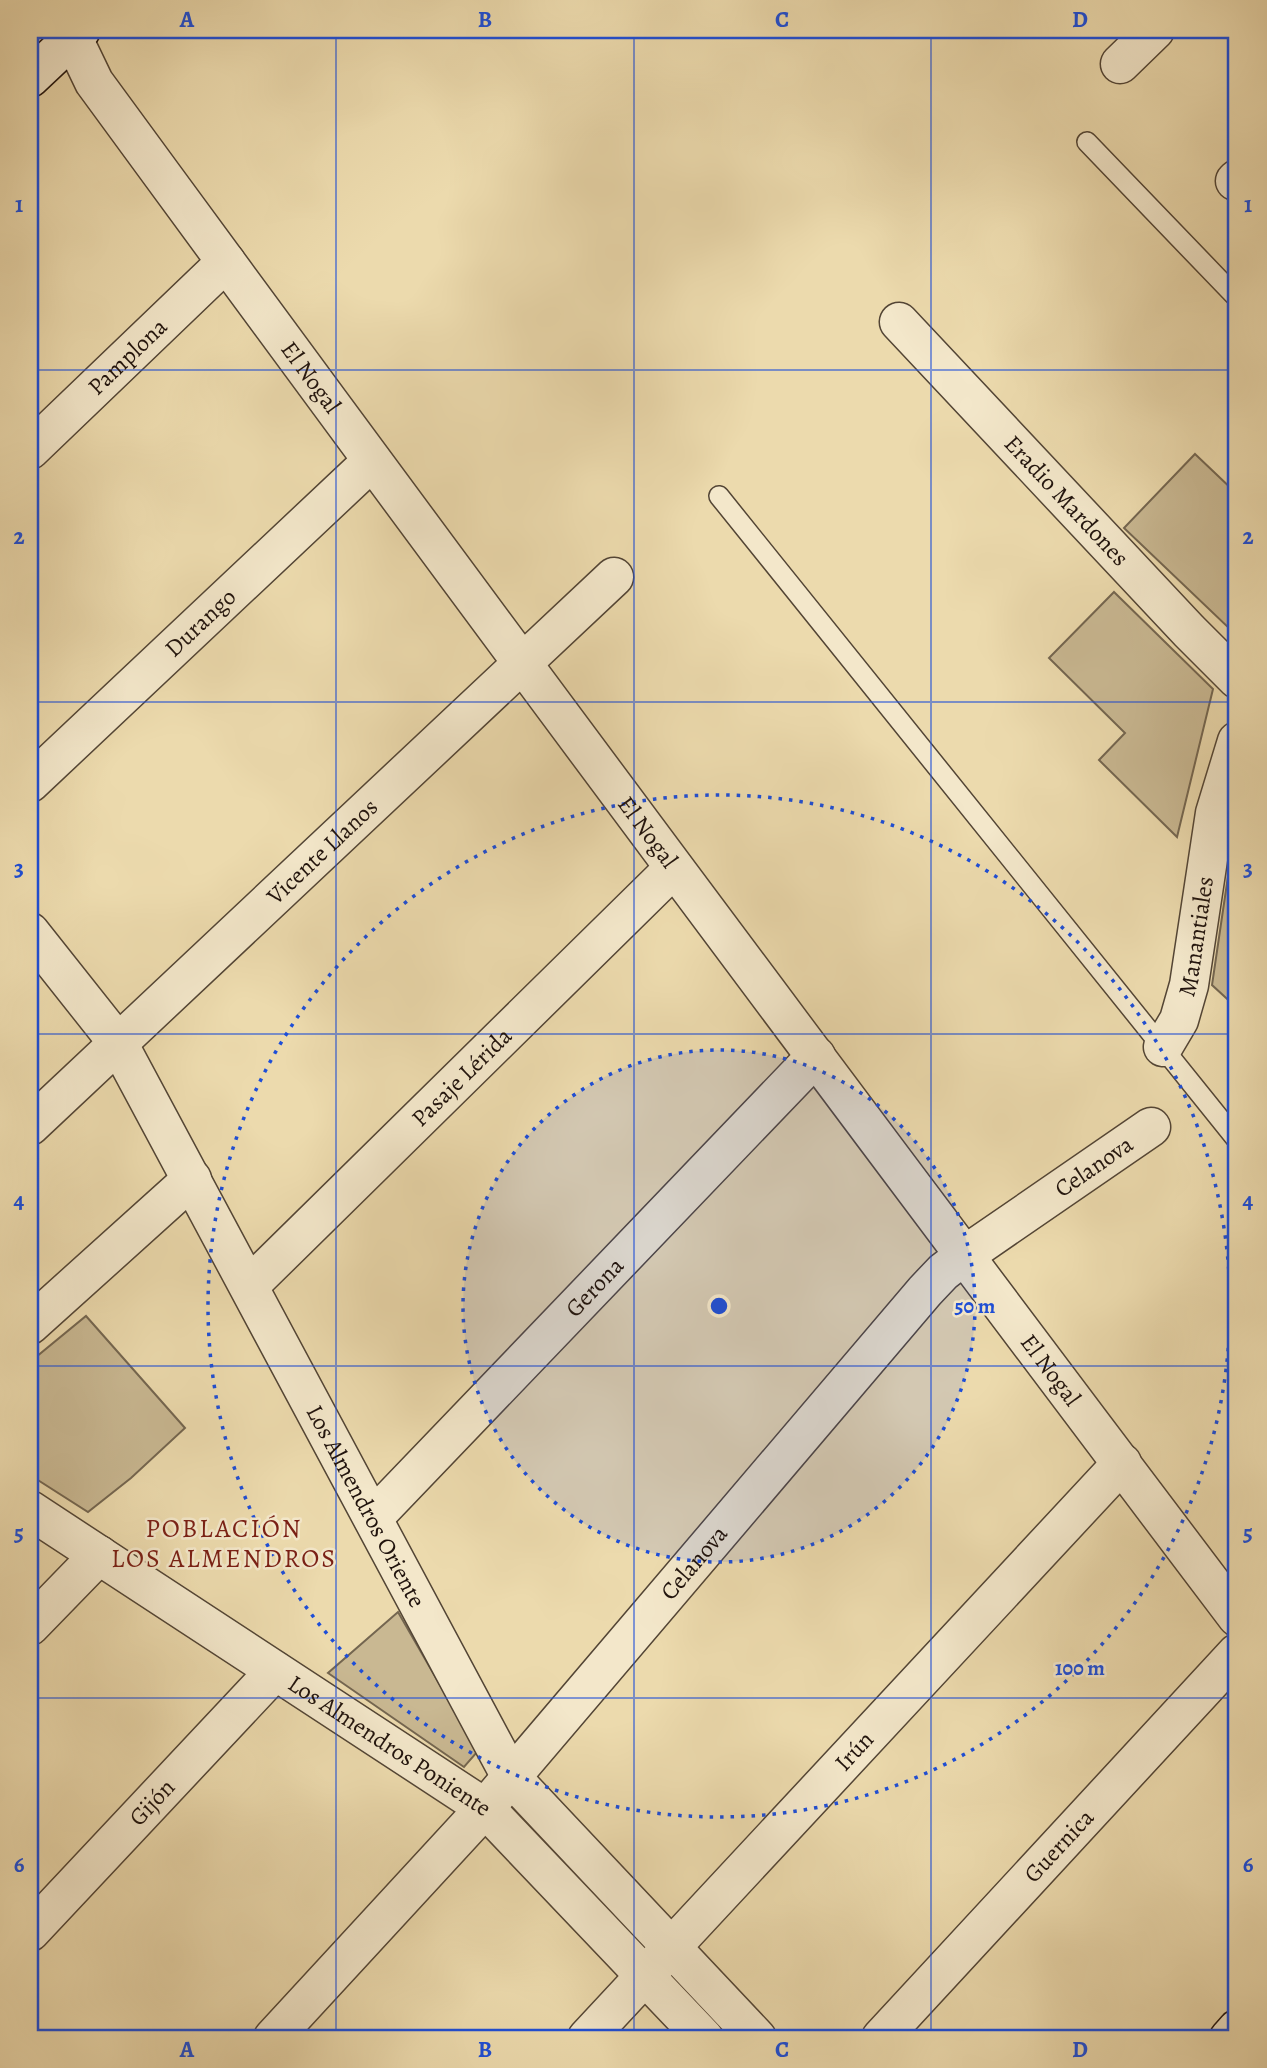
<svg xmlns="http://www.w3.org/2000/svg" width="1267" height="2068" font-family="Alegreya,serif">
	<style>
		.green { fill: #c9b892; stroke: #746650; stroke-width: 2 }
		.lines { fill: none; stroke-linecap: round; stroke-linejoin: round }
		.lane-casing { stroke: #534535; stroke-width: 22 }
		.street-casing { stroke: #534535; stroke-width: 41 }
		.secondary-casing { stroke: #20130d; stroke-width: 41 }
		.lane { stroke: #f3e7ca; stroke-width: 19 }
		.street { stroke: #f3e7ca; stroke-width: 38 }
		.secondary { stroke: #f3e7ca; stroke-width: 38 }
		.grid { fill: none; stroke: #1d4ed8; stroke-width: 2; stroke-opacity: 0.55 }
		.ring { fill: none; stroke: #1d4ed8; stroke-width: 3.5; stroke-dasharray: 3.5 7 }
		.labels { text-anchor: middle; dominant-baseline: central; stroke-width: 5; stroke-linejoin: round; paint-order: stroke }
		.street-label { font-size: 24px; fill: #20130d; stroke: #f3e7ca }
		.neighbourhood-label { font-size: 26px; letter-spacing: 2px; fill: #7a1f14; stroke: #f3e7ca }
		.centre { fill: #1d4ed8; stroke: #f3e7ca; stroke-width: 3.5 }
		.ring-label { font-size: 21px; text-anchor: middle; font-weight: bold; fill: #1d4ed8; stroke: #f3e7ca; stroke-width: 5; stroke-linejoin: round; paint-order: stroke }
		.neatline { fill: none; stroke: #1d4ed8; stroke-width: 2.5 }
		.grid-label { font-size: 23px; text-anchor: middle; font-weight: bold; fill: #1d4ed8 }
	</style>
	<rect width="100%" height="100%" fill="#ecdaad"/>
	<filter id="stains"><feTurbulence type="fractalNoise" baseFrequency=".00286" numOctaves="4"/><feColorMatrix values="0 0 0 0 .2 0 0 0 0 .09 0 0 0 0 .02 0 0 0 .5 -.17"/></filter>
	<radialGradient id="worn" r=".72"><stop offset=".6" stop-color="#630" stop-opacity="0"/><stop offset="1" stop-color="#630" stop-opacity=".3"/></radialGradient>
	<g class="green">
		<polygon points="1195,454 1237,494 1237,631 1233,632 1124,528"/>
		<polygon points="1114,592 1213,689 1177,837 1099,760 1125,733 1049,658"/>
		<polygon points="1237,815 1237,1008 1212,985"/>
		<polygon points="86,1316 185,1428 131,1478 88,1512 30,1475 30,1362"/>
		<polygon points="398,1612 478,1751 464,1767 328,1673"/>
	</g>
	<g class="lines">
		<g class="lane-casing">
			<g id="lane">
				<polyline points="1087,142 1237,298"/>
				<polyline points="719,496 1237,1140"/>
			</g>
		</g>
		<g class="street-casing">
			<g id="street">
				<path id="s1" d="M 69,30 L 94,82 C 471,597 852,1108 1237,1617"/>
				<polyline points="1120,64 1155,30"/>
				<polyline points="1235,181 1237,179"/>
				<path id="s2" d="M 899,322 L 1189,631 L 1237,679"/>
				<path id="s3" d="M 30,450 L 226,262"/>
				<path id="s4" d="M 30,783 L 372,461"/>
				<path id="s5" d="M 30,932 L 118,1043 L 511,1777 L 757,2038"/>
				<path id="s6" d="M 1163,1047 L 1179,1020 L 1189,985 L 1215,813 L 1237,741"/>
				<path id="s7" d="M 30,1126 L 614,577"/>
				<path id="s8" d="M 249,1286 L 674,868"/>
				<polyline points="30,1325 192,1179"/>
				<path id="s9" d="M 30,1510 L 485,1808 L 704,2038"/>
				<path id="s10" d="M 373,1518 L 816,1056"/>
				<polyline points="30,1626 99,1555"/>
				<path id="s11" d="M 30,1932 L 275,1671"/>
				<path id="s12" d="M 273,2038 L 485,1808 L 925,1291 L 943,1272 L 965,1255 L 1151,1127"/>
				<path id="s13" d="M 587,2038 L 1122,1463"/>
				<path id="s14" d="M 881,2038 L 1237,1653"/>
			</g>
		</g>
		<g class="secondary-casing">
			<g id="secondary">
				<polyline points="30,78 81,30"/>
				<polyline points="1229,2038 1237,2029"/>
			</g>
		</g>
		<use href="#lane" class="lane"/>
		<use href="#street" class="street"/>
		<use href="#secondary" class="secondary"/>
	</g>
	<path class="grid" d="M 336,30 L 336,2038M 634,30 L 634,2038M 931,30 L 931,2038M 30,370 L 1237,370M 30,702 L 1237,702M 30,1034 L 1237,1034M 30,1366 L 1237,1366M 30,1698 L 1237,1698"/>
	<circle cx="719" cy="1306" r="256" fill="#1d4ed8" fill-opacity=".12"/>
	<g class="ring">
		<circle cx="719" cy="1306" r="256"/>
		<circle cx="719" cy="1306" r="511"/>
	</g>
	<g class="labels">
		<g class="street-label">
			<text stroke="none"><textPath href="#s3" startOffset="135">Pamplona</textPath></text>
			<text stroke="none"><textPath href="#s1" startOffset="424">El Nogal</textPath></text>
			<text stroke="none"><textPath href="#s2" startOffset="245">Eradio Mardones</textPath></text>
			<text stroke="none"><textPath href="#s4" startOffset="234">Durango</textPath></text>
			<text stroke="none"><textPath href="#s1" startOffset="990">El Nogal</textPath></text>
			<text stroke="none"><textPath href="#s7" startOffset="401">Vicente Llanos</textPath></text>
			<text stroke="none"><textPath href="#s6" startOffset="117">Manantiales</textPath></text>
			<text stroke="none"><textPath href="#s8" startOffset="298">Pasaje Lérida</textPath></text>
			<text stroke="none"><textPath href="#s12" startOffset="1202">Celanova</textPath></text>
			<text stroke="none"><textPath href="#s10" startOffset="320">Gerona</textPath></text>
			<text stroke="none"><textPath href="#s1" startOffset="1662">El Nogal</textPath></text>
			<text stroke="none"><textPath href="#s5" startOffset="667">Los Almendros Oriente</textPath></text>
			<text stroke="none"><textPath href="#s12" startOffset="635">Celanova</textPath></text>
			<text stroke="none"><textPath href="#s9" startOffset="430">Los Almendros Poniente</textPath></text>
			<text stroke="none"><textPath href="#s13" startOffset="392">Irún</textPath></text>
			<text stroke="none"><textPath href="#s11" startOffset="178">Gijón</textPath></text>
			<text stroke="none"><textPath href="#s14" startOffset="262">Guernica</textPath></text>
		</g>
		<g class="neighbourhood-label">
			<text x="224" y="1528">POBLACIÓN<tspan x="224" dy="30">LOS ALMENDROS</tspan></text>
		</g>
	</g>
	<circle cx="719" cy="1306" r="10" class="centre"/>
	<g class="ring-label">
		<text x="975" y="1313">50 m</text>
		<text x="1080" y="1675">100 m</text>
	</g>
	<rect width="1267" height="2068" fill="none" stroke="#ecdaad" stroke-width="77"/>
	<rect x="38" y="38" width="1190" height="1992" class="neatline"/>
	<g class="grid-label">
		<text x="187" y="27">A</text>
		<text x="485" y="27">B</text>
		<text x="782" y="27">C</text>
		<text x="1080" y="27">D</text>
		<text x="19" y="212">1</text>
		<text x="1248" y="212">1</text>
		<text x="19" y="544">2</text>
		<text x="1248" y="544">2</text>
		<text x="19" y="876">3</text>
		<text x="1248" y="876">3</text>
		<text x="19" y="1208">4</text>
		<text x="1248" y="1208">4</text>
		<text x="19" y="1540">5</text>
		<text x="1248" y="1540">5</text>
		<text x="19" y="1872">6</text>
		<text x="1248" y="1872">6</text>
		<text x="187" y="2057">A</text>
		<text x="485" y="2057">B</text>
		<text x="782" y="2057">C</text>
		<text x="1080" y="2057">D</text>
	</g>
	<rect width="100%" height="100%" filter="url(#stains)"/>
	<rect width="100%" height="100%" fill="url(#worn)"/>
</svg>
